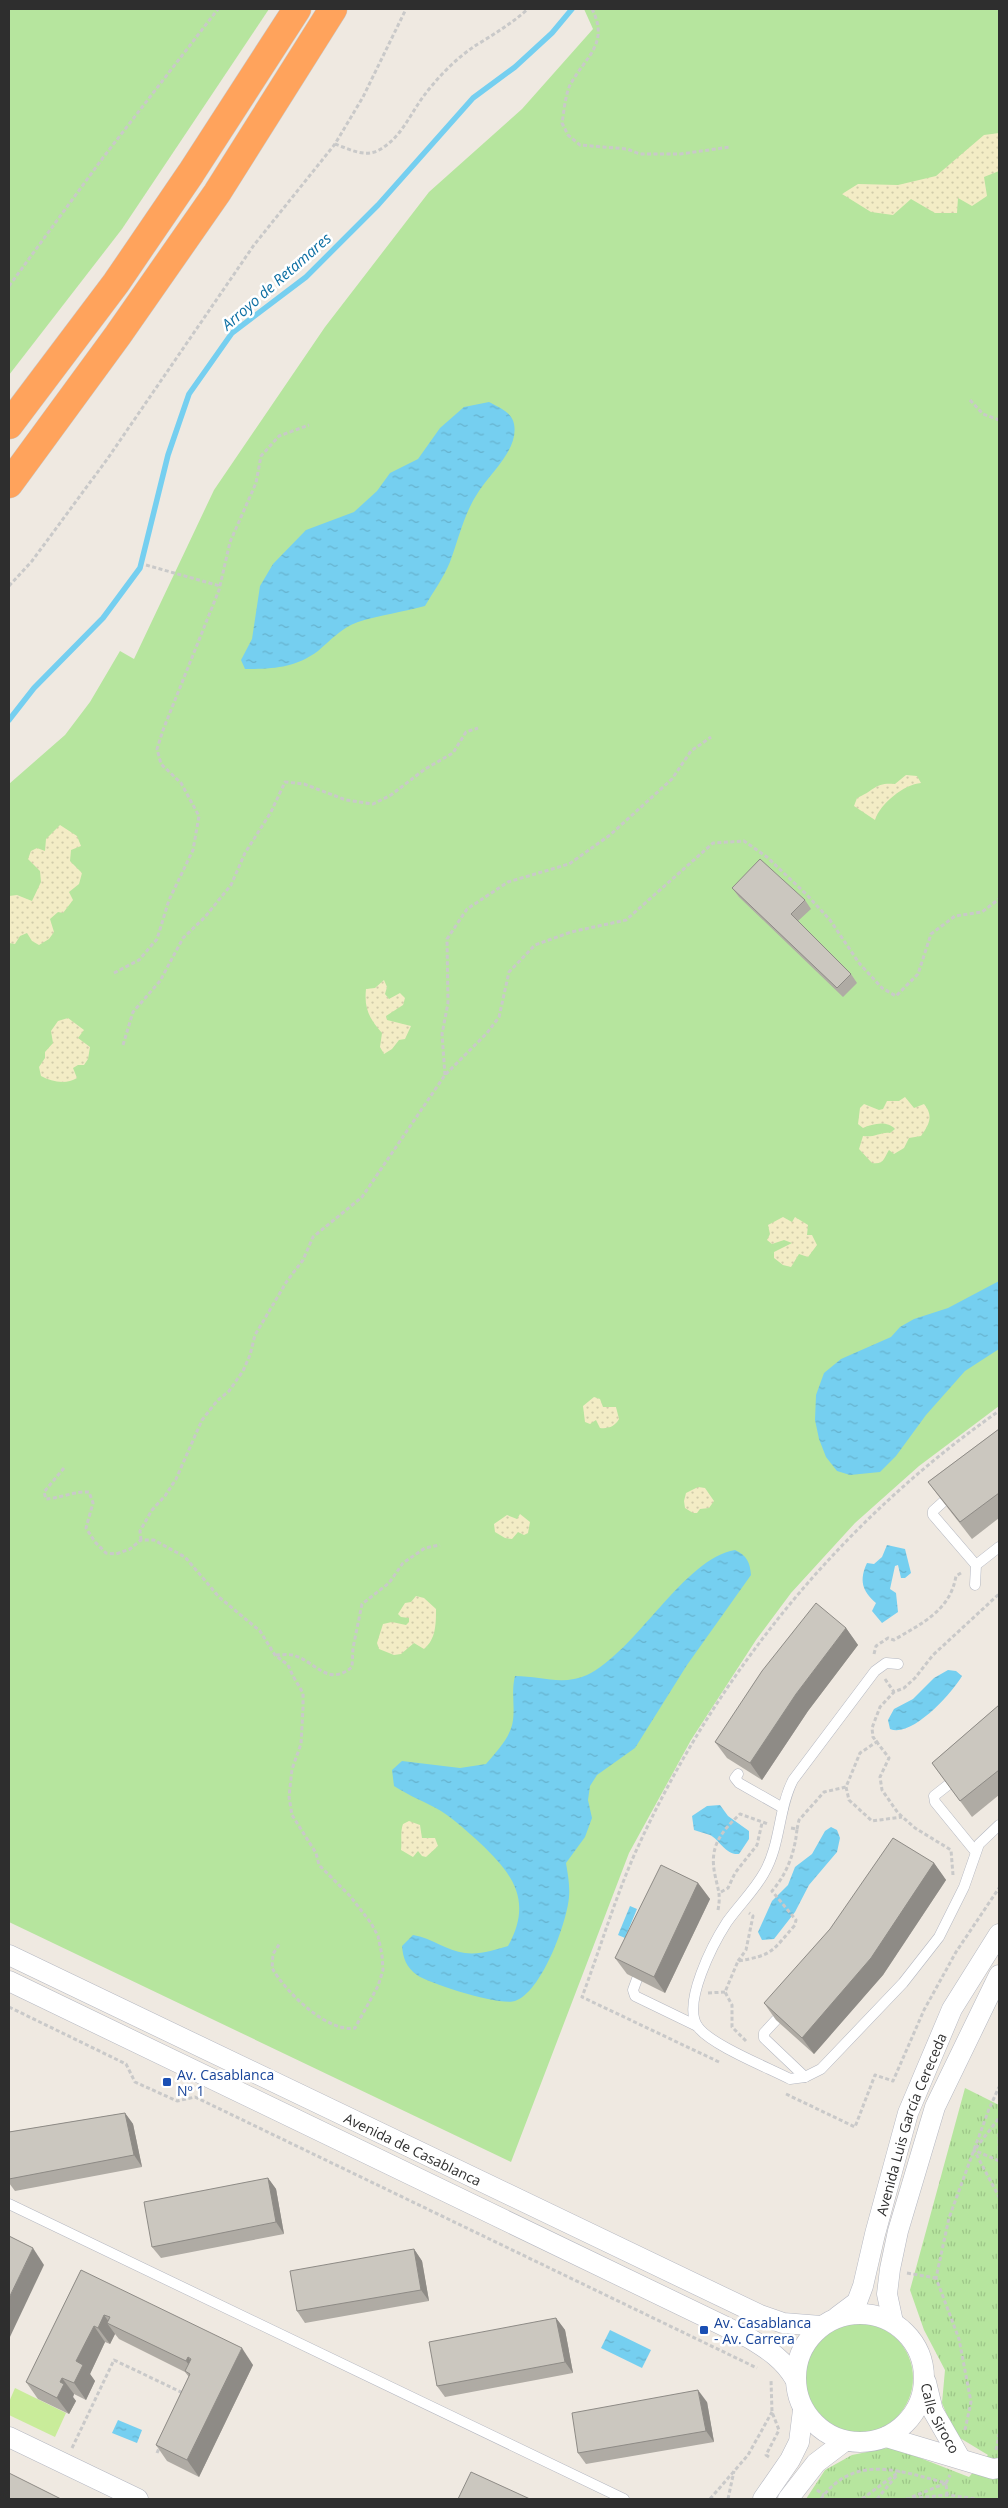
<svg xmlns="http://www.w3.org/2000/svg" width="1008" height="2508" font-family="'Open Sans',sans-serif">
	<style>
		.grass { fill: #b6e59e }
		.sand { fill: url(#sand-dots) }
		.park { fill: url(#park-tufts) }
		.pitch { fill: #c9ec9a }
		.water { fill: url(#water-ripples) }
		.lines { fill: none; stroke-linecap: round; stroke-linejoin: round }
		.stream { stroke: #75cff0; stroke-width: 5.5 }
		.lane-casing { stroke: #b4b7c1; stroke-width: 11 }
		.street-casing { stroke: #b4b7c1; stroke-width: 21 }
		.highway-casing { stroke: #c9c9c9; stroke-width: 29 }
		.path { stroke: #c9c9c9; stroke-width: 3; stroke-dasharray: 4 2.5; stroke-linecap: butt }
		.lane { stroke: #fff; stroke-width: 10 }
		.street { stroke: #fff; stroke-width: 20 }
		.highway { stroke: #ffa35c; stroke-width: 28 }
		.wall { fill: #afaba4 }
		.shaded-wall { fill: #8e8b86 }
		.building { fill: #cbc7bf; stroke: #8e8b86 }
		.transit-dot { fill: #1a4fb4; stroke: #fff; stroke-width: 2 }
		.labels { text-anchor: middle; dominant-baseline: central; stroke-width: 5; stroke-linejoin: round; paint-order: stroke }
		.transit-label { font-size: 14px; fill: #164399; stroke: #fff; text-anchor: start }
		.street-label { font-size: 14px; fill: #2e2e2e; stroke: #fff }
		.water-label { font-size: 15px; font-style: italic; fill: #0d6fa3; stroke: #fff }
	</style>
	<defs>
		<pattern id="sand-dots" width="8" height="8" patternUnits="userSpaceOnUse" patternTransform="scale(1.25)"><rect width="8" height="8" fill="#f3ecc5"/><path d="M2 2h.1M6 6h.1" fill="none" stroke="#d1cbaa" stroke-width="1.8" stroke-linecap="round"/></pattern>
		<pattern id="park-tufts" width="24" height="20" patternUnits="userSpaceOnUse" patternTransform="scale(1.25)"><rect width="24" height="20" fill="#b6e59e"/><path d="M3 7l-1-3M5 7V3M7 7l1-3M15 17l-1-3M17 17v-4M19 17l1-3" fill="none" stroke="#9dc588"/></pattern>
		<pattern id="water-ripples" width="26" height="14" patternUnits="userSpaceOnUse" patternTransform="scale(1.25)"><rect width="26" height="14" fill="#75cff0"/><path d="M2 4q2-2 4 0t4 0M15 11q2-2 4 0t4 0" fill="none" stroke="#66b2ce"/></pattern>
	</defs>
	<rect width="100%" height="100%" fill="#efe9e1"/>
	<g class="grass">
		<polygon points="9,9 269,9 122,229 9,375"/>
		<polygon points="584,9 999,9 999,1406 919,1466 855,1523 791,1593 756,1640 691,1740 629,1853 511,2162 9,1922 9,784 65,735 90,702 120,651 134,659 214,490 325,327 429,192 522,109 593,29"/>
		<circle cx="858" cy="2378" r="55"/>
	</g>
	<g class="sand">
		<polygon points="999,133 999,171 984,177 987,196 972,206 958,198 957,213 935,213 911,199 893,215 871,212 842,194 858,184 898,185 936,176 984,135"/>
		<path d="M 906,775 L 917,776 L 921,783 C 904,784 880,804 875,820 L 854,806 L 857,798 C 874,791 875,782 895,784 Z"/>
		<polygon points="60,825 77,836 81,846 71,850 70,861 82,873 79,884 69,892 73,900 63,913 58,912 50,919 54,932 49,939 39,945 32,941 27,933 20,936 15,944 9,943 9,896 17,895 32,901 41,882 40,871 28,859 31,851 37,848 45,851 46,839"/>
		<path d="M 384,980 L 387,987 L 385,994 L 389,999 L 400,993 L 405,998 L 403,1005 L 386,1016 L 387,1020 L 411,1026 L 405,1039 L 399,1040 L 392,1049 L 384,1054 L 380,1047 L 382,1033 C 369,1018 364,1009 366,989 L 375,988 Z"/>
		<path d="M 68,1018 L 84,1030 L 78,1038 L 90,1047 L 88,1059 L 84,1065 L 78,1065 L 73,1068 L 77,1078 C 66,1085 52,1082 41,1076 L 39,1067 L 45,1058 L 45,1052 L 53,1043 L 51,1031 L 58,1021 Z"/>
		<path d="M 905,1097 L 914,1108 L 924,1104 C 934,1116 929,1125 921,1136 L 909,1138 L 904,1148 L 894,1154 L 889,1150 C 884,1158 884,1165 872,1163 L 859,1149 L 863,1136 C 874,1138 883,1131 890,1133 L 895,1129 C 887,1120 872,1124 863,1128 L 858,1124 L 860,1108 L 864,1104 L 879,1110 L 883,1109 L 887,1101 L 899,1101 Z"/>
		<polygon points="783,1217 792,1222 795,1217 808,1225 807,1235 812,1235 817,1245 808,1257 799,1254 791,1267 783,1265 774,1258 774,1252 792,1243 784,1240 772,1244 767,1240 770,1234 768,1225"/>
		<path d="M 594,1397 L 600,1399 L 603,1407 L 616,1407 L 619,1419 C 615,1426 609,1429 600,1428 L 596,1420 L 590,1424 L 585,1422 L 583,1406 Z"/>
		<polygon points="698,1487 705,1488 714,1501 709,1508 700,1509 697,1513 693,1513 685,1508 684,1501 686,1493"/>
		<polygon points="520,1514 530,1522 528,1533 524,1535 518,1532 512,1539 505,1538 495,1532 494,1524 507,1515 517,1519"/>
		<path d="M 416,1596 L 424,1598 L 436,1609 C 436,1624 436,1639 424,1649 L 414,1643 L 401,1654 L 394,1655 L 379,1649 L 377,1643 L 383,1624 L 392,1622 L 406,1625 L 409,1622 L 409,1618 L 401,1617 L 398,1614 L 405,1603 L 411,1602 Z"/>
		<path d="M 409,1821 L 420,1825 L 422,1838 L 435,1838 L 438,1846 L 426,1857 L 422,1856 L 418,1851 L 413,1857 L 401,1850 C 402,1841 400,1832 403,1824 Z"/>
	</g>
	<polygon class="park" points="965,2088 999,2105 999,2499 806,2499 825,2470 852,2455 892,2447 969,2477 988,2455 955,2435 942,2403 945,2370 924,2330 910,2290"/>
	<polygon class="pitch" points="15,2388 66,2413 55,2437 9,2415 9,2402"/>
	<g class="water">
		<path d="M 489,402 C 498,407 512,412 514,424 C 519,449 491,472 479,491 C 464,513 459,538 450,562 C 444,577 433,592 425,606 C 404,612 379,615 358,622 C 341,628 331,640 318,651 C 295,668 273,669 245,669 L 241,660 L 252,639 L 260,586 L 273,564 L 306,530 L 354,512 L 377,491 L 390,473 L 418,459 L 440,428 L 464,407 Z"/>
		<polygon points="999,1281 999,1349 965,1371 926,1415 896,1456 880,1472 850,1475 837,1471 826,1457 819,1439 815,1420 816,1395 824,1373 841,1359 891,1337 900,1327 914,1319 948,1308"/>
		<path d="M 887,1545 L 905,1549 L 911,1573 L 905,1578 L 901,1578 L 898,1565 L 895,1566 L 890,1589 L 896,1593 L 898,1612 L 882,1623 L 872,1611 L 876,1603 C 862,1591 859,1580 867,1563 L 874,1564 L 882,1557 Z"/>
		<path d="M 735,1550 C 747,1556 750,1562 751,1575 L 687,1665 L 635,1748 L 597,1775 L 590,1786 L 588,1800 L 592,1818 L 585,1837 L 566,1863 C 568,1875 570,1886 569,1897 C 567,1923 541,1993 515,2001 C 500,2006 430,1984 417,1975 C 406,1967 403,1958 402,1946 L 413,1935 C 432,1938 447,1951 465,1953 C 479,1955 495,1950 508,1946 C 533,1901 513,1874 480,1843 C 468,1832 455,1820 441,1811 C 426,1802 409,1796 394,1786 L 392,1770 L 402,1761 L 460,1768 L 486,1764 C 496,1752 511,1737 513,1720 C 515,1705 511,1692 515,1676 C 541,1676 562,1686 587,1675 C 636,1652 684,1558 735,1550 Z"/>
		<path d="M 948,1670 L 956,1671 L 962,1676 C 952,1693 912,1738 890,1729 L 888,1720 L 894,1709 L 913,1699 L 934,1678 Z"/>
		<path d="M 720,1805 L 728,1816 L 749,1831 L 749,1839 L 739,1854 C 725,1855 720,1840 710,1835 C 705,1833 699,1832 694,1830 L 692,1816 L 707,1806 Z"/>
		<polygon points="831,1827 837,1830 840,1838 837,1852 809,1885 795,1912 774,1939 762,1940 758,1932 772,1901 788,1885 795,1867 812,1854 825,1831"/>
		<polygon points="630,1906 637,1909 625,1938 618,1935"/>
		<polygon points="610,2330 651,2350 642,2368 601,2348"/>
		<polygon points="118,2420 142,2430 137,2443 112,2433"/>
	</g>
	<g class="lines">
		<polyline class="stream" points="9,720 34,688 103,618 140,568 168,455 189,394 232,333 306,277 378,205 473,98 515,67 552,33 572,9"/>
		<g class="lane-casing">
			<g id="lane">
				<polyline points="943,1502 933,1511 933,1515 976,1565"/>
				<polyline points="975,1585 976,1565 999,1547"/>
				<path d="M 898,1664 L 886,1663 L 875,1671 L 793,1780 C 778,1809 781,1844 764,1873 C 754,1891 739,1905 727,1922 C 714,1942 681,2004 698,2027 C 711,2045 769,2068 790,2079 L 805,2077 L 821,2069 L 903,1983 L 939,1937 L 964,1887 L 979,1844 L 999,1825"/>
				<polyline points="738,1774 735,1778 739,1783 783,1808"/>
				<polyline points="948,1785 934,1796 935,1802 975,1851"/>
				<polyline points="637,1979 633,1990 635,1996 697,2026"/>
				<polyline points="776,2020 764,2033 764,2038 805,2077"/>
				<polyline points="9,2204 624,2499"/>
			</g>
		</g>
		<g class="street-casing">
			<g id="street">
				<path id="s1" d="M 9,1955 L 760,2315 L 783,2323 L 821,2326"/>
				<path d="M 9,1981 L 749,2338 C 769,2350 784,2360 795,2379"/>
				<circle cx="860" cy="2378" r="64"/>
				<path id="s2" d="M 837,2317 L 857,2302 L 863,2286 L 875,2234 L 908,2113 L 952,2009 L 999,1934"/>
				<polyline points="893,2322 887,2294 890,2269 898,2231 935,2107 999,1975"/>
				<path id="s3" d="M 926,2382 L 933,2411 L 960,2458"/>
				<polyline points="9,2437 138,2499"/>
				<polyline points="886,2437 993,2469 999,2468"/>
				<polyline points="763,2499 790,2460 799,2442 803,2410"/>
				<polyline points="788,2499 816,2463 845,2441"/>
			</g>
		</g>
		<g class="highway-casing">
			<g id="highway">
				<polyline points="9,425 116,283 191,173 297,9"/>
				<polyline points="9,484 118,335 217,193 333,9"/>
			</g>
		</g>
		<g class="path">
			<path d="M 592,9 C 610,44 585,57 570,85 C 565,96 564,112 562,123 L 568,135 L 580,145 L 627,149 L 640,154 L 680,154 L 730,147"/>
			<path d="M 335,144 C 349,149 365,158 379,150 C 401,138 409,116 423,97 C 437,78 457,57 478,44 C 496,33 512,23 528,9"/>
			<polyline points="9,286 102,159 218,9"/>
			<polyline points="970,400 983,414 999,420"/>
			<polyline points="146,565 220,586"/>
			<polyline points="9,586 32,561 108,458 254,245 335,144 363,97 406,9"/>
			<polyline points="114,973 139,960 157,939 169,900 193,850 199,816 181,783 161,764 157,749 163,730 219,590 230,542 256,483 261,456 279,436 309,425"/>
			<polyline points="123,1045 133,1012 160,981 183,938 205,917 231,885 245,853 271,812 285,782 304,784 346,800 373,804 391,795 425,769 453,753 466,732 478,728"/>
			<polyline points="445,1075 442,1034 448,1003 447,939 467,909 508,882 569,864 610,835 672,779 691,751 711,737"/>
			<path d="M 64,1468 L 44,1492 L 46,1499 C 60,1498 76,1491 89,1492 L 93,1503 L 86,1528 L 95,1542 L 106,1553 L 116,1554 L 130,1549 L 141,1540 L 154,1540 L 185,1557 L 219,1597 L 260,1631 L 275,1655 L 288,1665 L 293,1676 L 303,1693 L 303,1708 L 301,1744 L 292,1769 L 289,1797 L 292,1815 L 316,1853 L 319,1865 L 350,1896 L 371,1923 L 378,1936 L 382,1955 L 383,1970 L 378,1986 L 355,2028 C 327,2033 285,1991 272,1968 L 273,1954 L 280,1943"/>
			<polyline points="141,1540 140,1531 152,1510 165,1496 176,1479 202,1420 217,1401 229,1391 243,1371 250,1355 255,1335 287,1281 303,1260 313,1237 362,1197 445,1075 487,1033 499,1017 509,972 535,945 571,932 626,920 713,843 744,841 767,857 807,895 830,920 859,963 882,988 896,996 918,974 931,934 955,916 982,912 999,899"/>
			<path d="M 874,1654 L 876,1646 L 888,1638 L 894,1640 C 922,1623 950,1611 956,1576 L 961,1573"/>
			<path d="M 276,1655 C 281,1655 287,1654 292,1655 C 315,1660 327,1688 352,1667 L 353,1648 L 362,1604 L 389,1583 L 403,1563 L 425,1548 L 440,1545"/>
			<polyline points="885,1679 894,1692"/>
			<polyline points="878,1741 860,1753 846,1787 849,1800 872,1821 902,1817"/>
			<polyline points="797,1829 799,1820 824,1792 846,1787"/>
			<polyline points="953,1875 951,1850 915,1828 898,1813 882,1790 880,1777 889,1758 873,1737 872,1728 880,1707 894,1692 904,1688 915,1678 933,1655 999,1594"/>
			<polyline points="721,1892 728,1888 735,1873 757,1845 762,1823"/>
			<path d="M 718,1910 C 721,1894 718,1890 715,1875 C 709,1847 720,1833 740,1814 L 768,1824"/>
			<polyline points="738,1961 746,1950 753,1916 749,1913"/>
			<polyline points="708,1993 725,1992"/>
			<polyline points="9,2007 126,2064 135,2082 177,2101 195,2097 757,2368"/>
			<path d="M 746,2041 L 732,2027 L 732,2005 L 725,1992 L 738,1961 C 774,1955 772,1951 795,1925 L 796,1920 L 772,1891 C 787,1874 795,1852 797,1829 L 791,1828"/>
			<path d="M 719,2062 L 582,1997 C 600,1949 615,1898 636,1851 C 716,1675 840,1522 999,1411"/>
			<polyline points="786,2094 855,2127 875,2075 893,2081 924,2010 956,1952 999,1888"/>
			<polyline points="999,2133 999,2152"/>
			<polyline points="976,2148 999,2118"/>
			<polyline points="999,2161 974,2150 999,2197"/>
			<polyline points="907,2273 936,2278"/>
			<polyline points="965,2430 971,2402 959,2339 936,2278 949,2218 989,2109 999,2087"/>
			<polyline points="72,2448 114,2360 183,2393"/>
			<polyline points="996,2450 999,2434"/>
			<polyline points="157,2453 160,2446"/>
			<polyline points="769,2457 766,2455 779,2430 772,2412 771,2380"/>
			<polyline points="817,2490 824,2495"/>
			<polyline points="912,2497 946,2483 947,2495"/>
			<polyline points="710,2499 748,2455 772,2412"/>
			<polyline points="728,2499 734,2471"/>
			<path d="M 821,2499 C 854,2453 900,2471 946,2483 L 950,2475"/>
			<polyline points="862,2499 900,2471"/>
			<polyline points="877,2499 897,2475"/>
			<polyline points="906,2499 947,2495 977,2499"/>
		</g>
		<use href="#lane" class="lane"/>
		<use href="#street" class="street"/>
		<use href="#highway" class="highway"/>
	</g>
	<g class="wall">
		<polygon points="732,888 805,900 811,909 798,921 851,974 857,983 843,997 739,897"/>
		<polygon points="999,1429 999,1518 972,1539 940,1498 928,1482"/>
		<polygon points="846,1628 858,1645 808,1711 762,1780 727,1758 715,1742"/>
		<polygon points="999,1705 999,1795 972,1817 932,1763"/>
		<polygon points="934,1863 946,1880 883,1975 814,2054 776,2020 764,2003"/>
		<polygon points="698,1883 710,1899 665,1993 627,1974 615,1958"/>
		<polygon points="125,2113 133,2124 142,2167 15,2191 9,2183 9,2132"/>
		<polygon points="268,2178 276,2189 284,2234 161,2258 152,2247"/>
		<polygon points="414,2249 422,2261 429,2301 305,2323 297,2311"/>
		<polygon points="81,2270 253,2365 199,2477 167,2461 156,2445 189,2377 185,2372 119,2339 115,2334 110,2344 105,2342 90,2374 95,2381 86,2400 74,2394 73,2397 76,2401 69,2414 38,2399 26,2382"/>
		<polygon points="556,2318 565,2330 573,2373 445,2397 437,2386"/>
		<polygon points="707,2402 714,2442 586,2464 578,2453"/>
	</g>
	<g class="shaded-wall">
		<polygon points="846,1628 858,1645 808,1711 762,1780 750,1763 796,1694"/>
		<polygon points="934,1863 946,1880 883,1975 814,2054 802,2038"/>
		<polygon points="698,1883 710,1899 665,1993 654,1977"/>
		<polygon points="125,2113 133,2124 142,2167 134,2155"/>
		<polygon points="268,2178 276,2189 284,2234 276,2222"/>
		<polygon points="33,2248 44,2265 9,2339 9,2298"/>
		<polygon points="414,2249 422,2261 429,2301 421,2290"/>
		<polygon points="104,2315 111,2325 107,2323 115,2334 110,2344 98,2328"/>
		<polygon points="556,2318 565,2330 573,2373 565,2362"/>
		<polygon points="94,2326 105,2342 90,2374 95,2381 86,2400 74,2383 76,2361"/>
		<polygon points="242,2348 253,2365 199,2477 187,2460"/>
		<polygon points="188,2357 200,2374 198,2378 186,2361"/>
		<polygon points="62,2378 74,2394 73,2397 76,2401 69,2414 57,2398 60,2382"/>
		<polygon points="698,2390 707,2402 714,2442 706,2431"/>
	</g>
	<g class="building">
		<polygon points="760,859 805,900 791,914 851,974 837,988 732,888"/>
		<polygon points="999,1429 999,1493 960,1522 928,1482"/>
		<polygon points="816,1603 846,1628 796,1694 750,1763 715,1742 762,1671"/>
		<polygon points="999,1705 999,1770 960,1801 932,1763"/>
		<polygon points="893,1838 934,1863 871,1958 802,2038 764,2003 830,1929"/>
		<polygon points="661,1865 698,1883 654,1977 615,1958"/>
		<polygon points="125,2113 134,2155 9,2179 9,2132"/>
		<polygon points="268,2178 276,2222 152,2247 144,2202"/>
		<polygon points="9,2236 33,2248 9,2298"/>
		<polygon points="414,2249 421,2290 297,2311 290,2271"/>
		<polygon points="81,2270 242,2348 187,2460 156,2445 190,2374 185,2371 191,2359 188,2357 186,2361 107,2323 110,2317 104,2315 98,2328 94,2326 76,2361 83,2365 74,2383 62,2378 60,2382 64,2384 57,2398 26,2382"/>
		<polygon points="556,2318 565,2362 437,2386 429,2342"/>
		<polygon points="698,2390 706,2431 578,2453 572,2413"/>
		<polygon points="471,2472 530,2499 458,2499"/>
		<polygon points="9,2473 61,2499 9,2499"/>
	</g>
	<g class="transit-dot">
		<rect x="162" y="2077" width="10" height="10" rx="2.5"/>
		<rect x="699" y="2325" width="10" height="10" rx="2.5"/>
	</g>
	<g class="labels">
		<g class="transit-label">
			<text x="177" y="2074">Av. Casablanca<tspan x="177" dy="16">Nº 1</tspan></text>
			<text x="714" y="2322">Av. Casablanca<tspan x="714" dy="16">- Av. Carrera</tspan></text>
		</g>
		<g class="street-label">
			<text stroke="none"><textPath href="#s2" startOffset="211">Avenida Luis García Cereceda</textPath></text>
			<text stroke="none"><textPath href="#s1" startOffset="448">Avenida de Casablanca</textPath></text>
			<text stroke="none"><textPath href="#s3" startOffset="39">Calle Siroco</textPath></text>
		</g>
		<g class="water-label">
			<text transform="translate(276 281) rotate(-41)">Arroyo de Retamares</text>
		</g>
	</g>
	<rect width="1008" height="2508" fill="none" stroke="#2e2e2e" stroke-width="20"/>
</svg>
